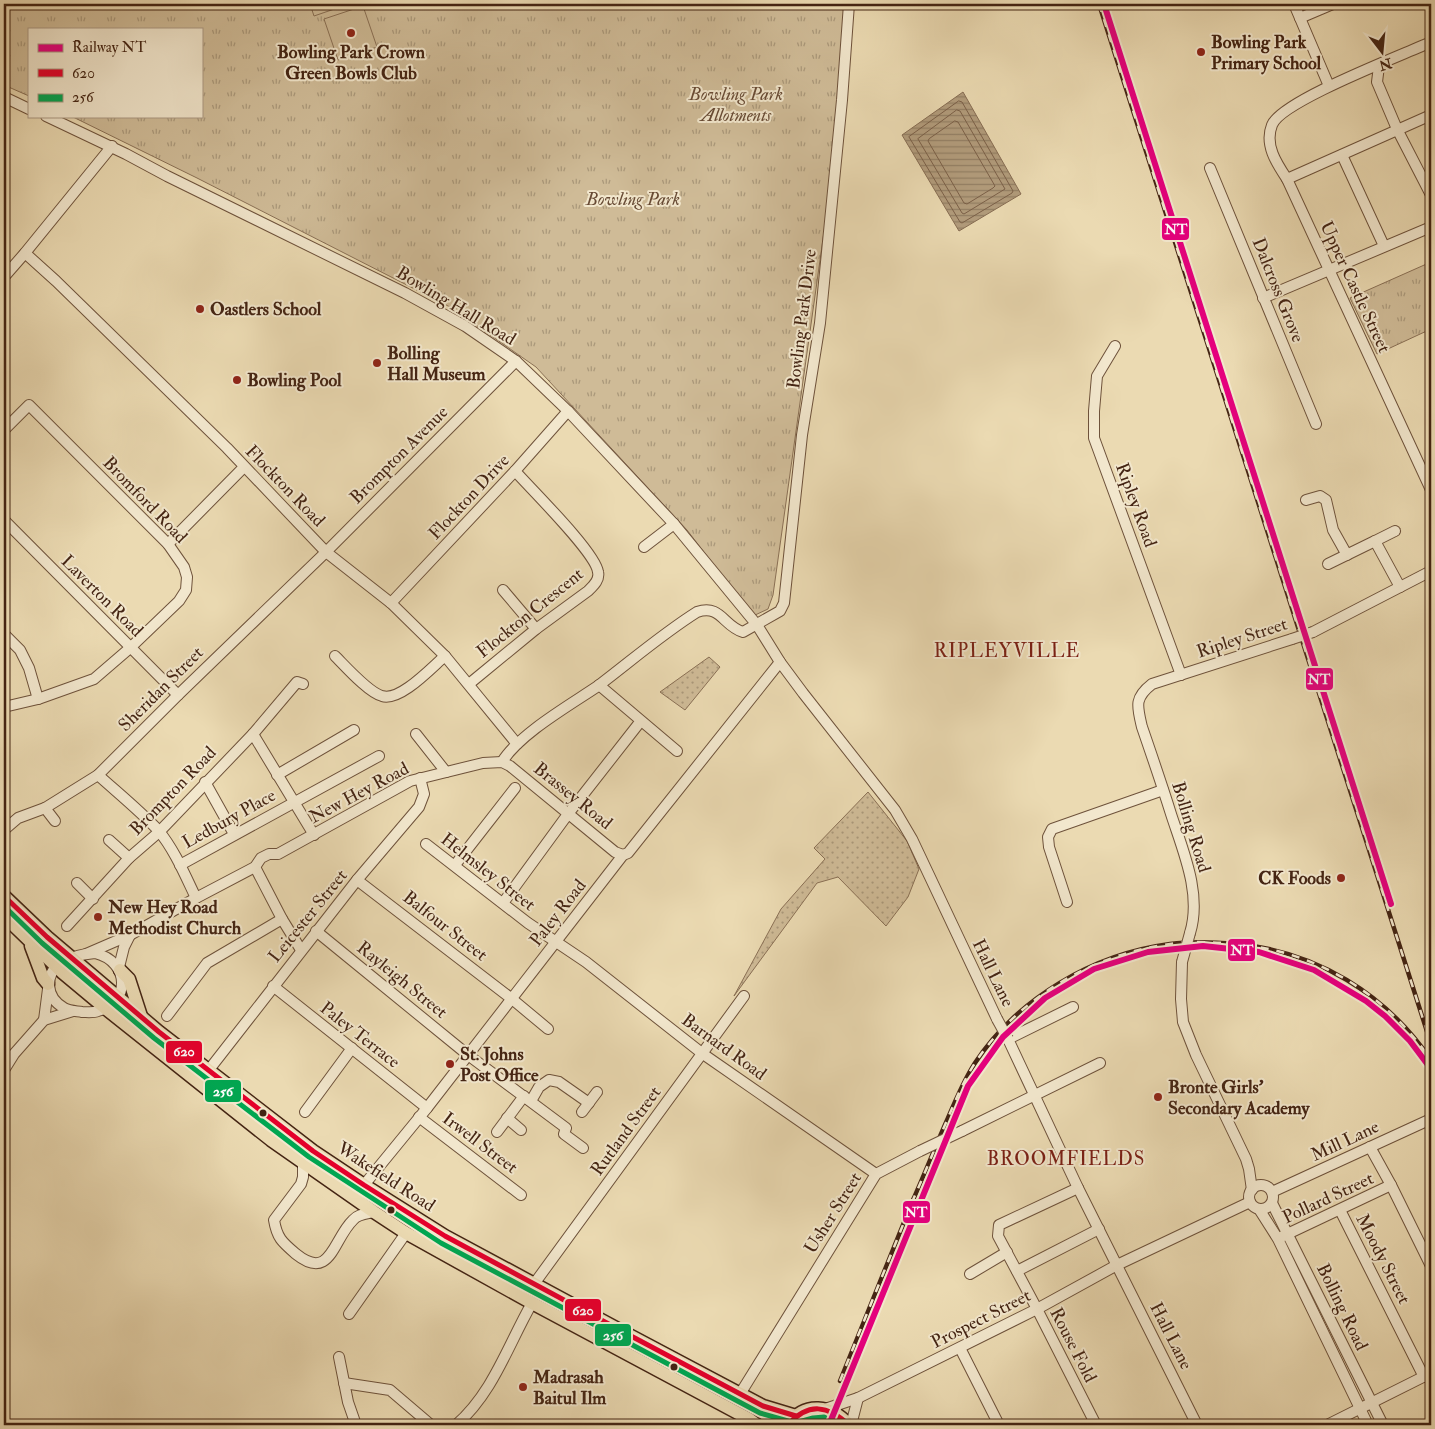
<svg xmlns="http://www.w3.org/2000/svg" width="1435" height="1429" font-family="'IM FELL Double Pica',serif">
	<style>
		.grass { fill: url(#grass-dots); stroke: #8a7055 }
		.park { fill: url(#park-tufts); stroke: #8a7055 }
		.pitch { fill: #cfbb97; stroke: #8a7055 }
		.water { fill: url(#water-rules); stroke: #866c52 }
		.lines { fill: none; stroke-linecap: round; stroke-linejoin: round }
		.shore { stroke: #7b6048; stroke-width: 1 }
		.minor-casing { stroke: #6e523b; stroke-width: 12 }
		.major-casing { stroke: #442413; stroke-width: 15 }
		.minor { stroke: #f2e7cd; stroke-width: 10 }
		.major { stroke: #ebdab2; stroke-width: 12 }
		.rail-casing { stroke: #442413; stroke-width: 4.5 }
		.rail { stroke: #f2e7cd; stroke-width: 2.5; stroke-dasharray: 8; stroke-linecap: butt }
		.minor-bridge-casing { stroke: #6e523b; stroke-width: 12; stroke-linecap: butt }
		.minor-bridge { stroke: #f2e7cd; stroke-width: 10 }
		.bus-1-casing { stroke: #f2e7cd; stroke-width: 9 }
		.bus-2-casing { stroke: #f2e7cd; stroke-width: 9 }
		.bus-1 { stroke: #e4002b; stroke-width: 5 }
		.bus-2 { stroke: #00a651; stroke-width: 5 }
		.rail-1-casing { stroke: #f2e7cd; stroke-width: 10 }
		.rail-1 { stroke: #e5007d; stroke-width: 6 }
		.poi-dot { fill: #8f2418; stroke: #f2e7cd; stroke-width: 2 }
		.bus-dot { fill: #442413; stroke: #f2e7cd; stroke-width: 2 }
		.labels { text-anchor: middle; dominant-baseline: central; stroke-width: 4; stroke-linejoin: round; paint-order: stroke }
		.poi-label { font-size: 18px; font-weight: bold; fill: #442413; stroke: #f2e7cd; text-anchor: start }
		.park-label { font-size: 18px; font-style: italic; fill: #674a34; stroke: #f2e7cd }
		.street-label { font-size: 18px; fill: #442413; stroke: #f2e7cd }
		.neighbourhood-label { font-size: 19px; letter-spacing: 1px; fill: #7a1f14; stroke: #f2e7cd }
		.line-badge { stroke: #f2e7cd; stroke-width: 2 }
		.badge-label { font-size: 14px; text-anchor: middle; font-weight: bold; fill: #fff }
	</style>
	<defs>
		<pattern id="grass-dots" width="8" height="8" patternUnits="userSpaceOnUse" patternTransform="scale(1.25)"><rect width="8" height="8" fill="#cfbb97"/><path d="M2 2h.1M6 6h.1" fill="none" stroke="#aa987a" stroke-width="1.8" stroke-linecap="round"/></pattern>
		<pattern id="park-tufts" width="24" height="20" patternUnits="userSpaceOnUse" patternTransform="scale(1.25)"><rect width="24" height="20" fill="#cfbb97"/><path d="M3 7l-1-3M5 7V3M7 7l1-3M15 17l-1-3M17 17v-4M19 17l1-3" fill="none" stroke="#aa987a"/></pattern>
		<pattern id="water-rules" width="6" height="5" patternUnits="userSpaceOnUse" patternTransform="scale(1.25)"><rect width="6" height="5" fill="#b29c7c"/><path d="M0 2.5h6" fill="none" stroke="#927f64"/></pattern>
	</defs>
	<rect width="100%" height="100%" fill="#ebdab2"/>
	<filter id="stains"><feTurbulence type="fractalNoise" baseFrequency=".004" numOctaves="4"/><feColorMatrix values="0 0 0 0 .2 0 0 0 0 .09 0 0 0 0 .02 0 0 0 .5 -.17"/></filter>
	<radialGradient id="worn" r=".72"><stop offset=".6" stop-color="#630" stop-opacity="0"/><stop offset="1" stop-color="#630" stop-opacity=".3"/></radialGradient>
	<g class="grass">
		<polygon points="709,657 720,667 685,710 660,692"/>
		<polygon points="868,792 907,841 919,869 908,897 886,926 838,877 817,883 734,996 781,909 825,859 814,848"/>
	</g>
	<g class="park">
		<polygon points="4,4 849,4 839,125 773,595 768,609 753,616 687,530 536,367 450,307 197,178 71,116 201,116 201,29 29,29 29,96 4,85"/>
		<polygon points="1431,262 1431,329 1377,354 1350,298"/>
	</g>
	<g class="pitch">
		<polygon points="310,4 349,4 314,16"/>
		<polygon points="363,6 377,47 338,60 324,19"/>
	</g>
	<polygon class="water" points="963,92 1021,194 959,231 902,135"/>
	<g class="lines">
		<g class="shore">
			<polygon points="959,101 962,102 1013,191 1012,193 962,223 960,222 909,137"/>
			<polygon points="957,110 960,111 1005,189 964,214 962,213 918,139"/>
			<polygon points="955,121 958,122 995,186 993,188 967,204 964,203 928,141 929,139"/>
		</g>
		<g class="minor-casing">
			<g id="minor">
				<polyline points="1294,4 1329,86"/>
				<polyline points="1300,18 1333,4"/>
				<path d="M 1431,42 C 1403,55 1281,101 1272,125 C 1264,145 1277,164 1287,179 L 1431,490"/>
				<polyline points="1379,66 1377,82 1397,129 1431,195"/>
				<polyline points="4,97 29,109"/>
				<polyline points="46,116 126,154 167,176 405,293 465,326 516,361 568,411 674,524 757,625 780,662 803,693 895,810 912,839 997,1019"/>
				<polyline points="1342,155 1384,246"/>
				<polyline points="1210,168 1316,424"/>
				<polyline points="1287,179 1431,115"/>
				<polyline points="25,253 56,281 227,448 326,552 391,603 445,656 517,744"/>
				<polyline points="4,277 25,253 112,146"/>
				<polyline points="1263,298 1431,227"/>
				<polyline points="1115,346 1097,376 1094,411 1094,438 1181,675"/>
				<polyline points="4,430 29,405 168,544 184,567 187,577 186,590 179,601 130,648 94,679 38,699 4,707"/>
				<polyline points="1306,500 1320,496 1326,500 1333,530 1347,555"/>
				<polyline points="4,520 178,695"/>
				<polyline points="1375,541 1395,531"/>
				<polyline points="168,544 244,467"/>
				<polyline points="644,547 674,524"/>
				<polyline points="1328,564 1375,541 1400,587"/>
				<polyline points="503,590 536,629"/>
				<polyline points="391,603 515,471 568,411"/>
				<polyline points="1313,632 1431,571"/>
				<polyline points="4,634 20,650 29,668 38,699"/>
				<path d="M 335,656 C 345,666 369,693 382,696 C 400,702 432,667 445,656"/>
				<path d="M 469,684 L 536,629 L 588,591 C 593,586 600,580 598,572 C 596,553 531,489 515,471"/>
				<polyline points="599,685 677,751"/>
				<polyline points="253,734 314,835"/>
				<polyline points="416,734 446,772"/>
				<path d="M 502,762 C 519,734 570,705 598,686 C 631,661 662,634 697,612 C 721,604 723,626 743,632 L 780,611 L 784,603 L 802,435 L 820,323 L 842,100 L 849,4"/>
				<path d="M 98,775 C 118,793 139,810 158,830 C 174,849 185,875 196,898"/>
				<polyline points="277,775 354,730"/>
				<polyline points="205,782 234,834"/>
				<polyline points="45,808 55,821"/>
				<polyline points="4,830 18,818 45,808 98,775 178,695 326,552 516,361"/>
				<polyline points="109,840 129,858"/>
				<polyline points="426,844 528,923 586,962 703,1054 876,1174"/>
				<polyline points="180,865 379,756"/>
				<polyline points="455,865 515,788"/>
				<polyline points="255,867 282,919 301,950"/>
				<polyline points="357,880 512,999 548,1029"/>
				<polyline points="77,883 93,899"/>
				<polyline points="1067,902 1049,847 1048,837 1052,829 1163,790"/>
				<polyline points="503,903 568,814 640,722"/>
				<polyline points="67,926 129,858 159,832 253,734 297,682 303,684"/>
				<polyline points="316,931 468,1055 566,1128 564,1134 583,1148"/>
				<path d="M 1190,933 C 1202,894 1183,851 1171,814 C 1162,785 1152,756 1142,727 C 1137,706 1134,698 1152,684 L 1292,639"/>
				<path d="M 95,953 C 131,962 130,1003 98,1011 C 93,1013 87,1012 82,1012 C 76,1011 69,1011 64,1008 C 45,997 44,974 62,962 C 72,956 84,954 95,953 Z"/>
				<polyline points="86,954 130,935 196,898 255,867 261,858 269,854 278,854 410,781 483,763 502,762 510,766 615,852 623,855"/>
				<polyline points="1182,962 1181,999 1183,1022 1196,1055 1246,1159 1249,1169 1252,1190"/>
				<polyline points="119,967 124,947 130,935"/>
				<polyline points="273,986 427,1108"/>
				<polyline points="1073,1007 1008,1039 1078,1188 1197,1425"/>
				<polyline points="167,1016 207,963 282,919"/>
				<polyline points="44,1020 48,989"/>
				<polyline points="4,1070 14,1054 44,1020 73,1011"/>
				<polyline points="208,1071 357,880 419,807 424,794 420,778"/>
				<polyline points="531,1101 539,1087 549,1080 559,1082 589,1103"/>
				<polyline points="305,1112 352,1048"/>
				<polyline points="582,1112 597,1092"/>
				<polyline points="419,1117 521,1195"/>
				<polyline points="507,1118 521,1130"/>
				<polyline points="962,1131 1100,1063"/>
				<polyline points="497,1132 524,1096"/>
				<polyline points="1370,1147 1391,1185 1431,1266"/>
				<path d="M 303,1163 L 303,1177 L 301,1184 L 274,1220 C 277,1238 282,1242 296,1254 C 331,1282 333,1239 353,1220 C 358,1214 366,1214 374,1212"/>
				<polyline points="364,1185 427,1108 623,855 628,853 780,662"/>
				<circle cx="1261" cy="1197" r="12"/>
				<polyline points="1078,1188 999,1225 998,1236 1037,1309 1096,1425"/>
				<polyline points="1272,1192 1431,1119"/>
				<polyline points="1272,1203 1383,1425"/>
				<polyline points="1259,1209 1278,1239 1368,1425"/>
				<polyline points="1340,1210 1424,1377"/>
				<polyline points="1281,1237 1391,1185"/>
				<polyline points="1017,1271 1099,1229"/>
				<polyline points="970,1274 1007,1252"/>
				<polyline points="534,1284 744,996"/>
				<polyline points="349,1314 406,1233"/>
				<polyline points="960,1348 999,1425"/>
				<polyline points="339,1357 348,1402 356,1425"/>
				<polyline points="344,1383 390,1390 431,1425"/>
				<polyline points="740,1394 876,1174 920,1151"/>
				<polyline points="825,1409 858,1398 1037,1309 1117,1265 1250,1202"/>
				<path d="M 456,1425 C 493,1393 508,1345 532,1303"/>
				<polyline points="851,1425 858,1398"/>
				<polyline points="1327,1425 1431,1373"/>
			</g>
		</g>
		<g class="major-casing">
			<g id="major">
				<polyline points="4,896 47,937 159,1032 313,1151 364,1185 445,1236 631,1336 763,1406 796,1416"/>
				<polyline points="4,916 63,973 105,1008 271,1140 374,1212 406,1233 532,1303 749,1419 757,1425"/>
				<polyline points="31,946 43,978 48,984"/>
				<polyline points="120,970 129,979 141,1016"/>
				<path d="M 788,1425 C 805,1401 831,1405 849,1425"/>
			</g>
		</g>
		<use href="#minor" class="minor"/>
		<use href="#major" class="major"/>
		<g class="rail-casing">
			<g id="rail">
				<polyline points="1099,4 1431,1044"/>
				<path d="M 840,1381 C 864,1320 889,1260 913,1200 C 925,1173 936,1145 948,1118 C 956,1099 964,1080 975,1063 C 1018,998 1093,954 1170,944 C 1192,941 1214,942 1236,944 C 1316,951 1386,994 1431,1060"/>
			</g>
		</g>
		<use href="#rail" class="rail"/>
		<g class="minor-bridge-casing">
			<g id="minor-bridge">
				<polyline points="1292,639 1313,632"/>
				<polyline points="1182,962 1190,933"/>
				<polyline points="997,1019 1008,1039"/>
				<polyline points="920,1151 962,1131"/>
			</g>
		</g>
		<use href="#minor-bridge" class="minor-bridge"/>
		<g class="bus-1-casing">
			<g id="bus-1">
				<polyline points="4,896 47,937 159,1032 313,1151 364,1185 445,1236 631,1336 763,1406 796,1416"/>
				<path d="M 788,1425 C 808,1402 828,1405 849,1425"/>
			</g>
		</g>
		<g class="bus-2-casing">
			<polyline id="bus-2" points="4,906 42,943 154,1038 309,1157 441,1243 760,1413 795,1423 813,1418 824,1417 839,1425"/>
		</g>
		<use href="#bus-1" class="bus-1"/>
		<use href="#bus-2" class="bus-2"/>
		<g class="rail-1-casing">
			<g id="rail-1">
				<polyline points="1104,4 1391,904"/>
				<polyline points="829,1425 968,1086 1003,1037 1045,998 1094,969 1148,952 1203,946 1259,952 1314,970 1366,1001 1385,1016 1410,1041 1431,1069"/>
			</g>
		</g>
		<use href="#rail-1" class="rail-1"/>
	</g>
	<g class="poi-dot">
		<circle cx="351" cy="33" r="5"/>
		<circle cx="1201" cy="52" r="5"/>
		<circle cx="200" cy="309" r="5"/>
		<circle cx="377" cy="363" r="5"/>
		<circle cx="237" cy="380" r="5"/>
		<circle cx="1341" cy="878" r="5"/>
		<circle cx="98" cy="917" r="5"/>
		<circle cx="450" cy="1064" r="5"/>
		<circle cx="1158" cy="1097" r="5"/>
		<circle cx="523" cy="1387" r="5"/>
	</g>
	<g class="bus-dot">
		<circle cx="263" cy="1113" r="4.5"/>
		<circle cx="391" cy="1210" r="4.5"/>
		<circle cx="674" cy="1367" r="4.5"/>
	</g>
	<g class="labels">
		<g class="poi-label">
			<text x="1211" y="42">Bowling Park<tspan x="1211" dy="21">Primary School</tspan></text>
			<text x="351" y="52" text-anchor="middle">Bowling Park Crown<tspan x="351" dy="21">Green Bowls Club</tspan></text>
			<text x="210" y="309">Oastlers School</text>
			<text x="387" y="353">Bolling<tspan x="387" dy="21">Hall Museum</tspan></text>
			<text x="247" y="380">Bowling Pool</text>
			<text x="1331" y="878" text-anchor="end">CK Foods</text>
			<text x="108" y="907">New Hey Road<tspan x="108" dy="21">Methodist Church</tspan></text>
			<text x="460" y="1054">St. Johns<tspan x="460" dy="21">Post Office</tspan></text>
			<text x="1168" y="1087">Bronte Girls'<tspan x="1168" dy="21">Secondary Academy</tspan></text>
			<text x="533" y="1377">Madrasah<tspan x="533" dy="21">Baitul Ilm</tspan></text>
		</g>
		<g class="park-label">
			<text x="736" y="94">Bowling Park<tspan x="736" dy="21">Allotments</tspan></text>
			<text x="633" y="199">Bowling Park</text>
		</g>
		<g class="street-label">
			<text transform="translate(1355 287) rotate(65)">Upper Castle Street</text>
			<text transform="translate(1278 290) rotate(68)">Dalcross Grove</text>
			<text transform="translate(456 306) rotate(31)">Bowling Hall Road</text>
			<text transform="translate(802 319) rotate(-83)">Bowling Park Drive</text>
			<text transform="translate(399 455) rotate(-45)">Brompton Avenue</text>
			<text transform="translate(285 486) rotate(46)">Flockton Road</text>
			<text transform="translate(469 497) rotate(-47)">Flockton Drive</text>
			<text transform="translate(145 500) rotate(46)">Bromford Road</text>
			<text transform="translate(1136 505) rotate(70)">Ripley Road</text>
			<text transform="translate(102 596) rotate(45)">Laverton Road</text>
			<text transform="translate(530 613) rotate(-39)">Flockton Crescent</text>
			<text transform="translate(1242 638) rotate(-18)">Ripley Street</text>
			<text transform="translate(161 689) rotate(-45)">Sheridan Street</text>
			<text transform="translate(173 791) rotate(-46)">Brompton Road</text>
			<text transform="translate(359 793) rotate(-28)">New Hey Road</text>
			<text transform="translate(573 796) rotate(39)">Brassey Road</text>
			<text transform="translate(229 819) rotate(-29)">Ledbury Place</text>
			<text transform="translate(1191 827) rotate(73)">Bolling Road</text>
			<text transform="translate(488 872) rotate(38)">Helmsley Street</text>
			<text transform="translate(558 913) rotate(-52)">Paley Road</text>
			<text transform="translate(308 916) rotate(-51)">Leicester Street</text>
			<text transform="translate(445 926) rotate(38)">Balfour Street</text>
			<text transform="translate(993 973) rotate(64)">Hall Lane</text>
			<text transform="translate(402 980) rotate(39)">Rayleigh Street</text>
			<text transform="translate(360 1035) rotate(38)">Paley Terrace</text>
			<text transform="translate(724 1047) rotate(36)">Barnard Road</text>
			<text transform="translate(626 1131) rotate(-54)">Rutland Street</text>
			<text transform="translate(1345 1141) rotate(-25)">Mill Lane</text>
			<text transform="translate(480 1143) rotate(37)">Irwell Street</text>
			<text transform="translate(386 1177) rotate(33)">Wakefield Road</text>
			<text transform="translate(1328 1198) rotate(-25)">Pollard Street</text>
			<text transform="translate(833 1213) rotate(-58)">Usher Street</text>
			<text transform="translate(1383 1259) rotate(63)">Moody Street</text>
			<text transform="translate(1342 1307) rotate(64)">Bolling Road</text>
			<text transform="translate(981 1319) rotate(-27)">Prospect Street</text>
			<text transform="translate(1171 1336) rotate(63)">Hall Lane</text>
			<text transform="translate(1073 1345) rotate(63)">Rouse Fold</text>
		</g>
		<g class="neighbourhood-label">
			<text x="1007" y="651">RIPLEYVILLE</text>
			<text x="1066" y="1159">BROOMFIELDS</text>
		</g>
	</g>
	<g class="line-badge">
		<rect x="1161" y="217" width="29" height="24" rx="5" fill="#e5007d"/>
		<rect x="1305" y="667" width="29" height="24" rx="5" fill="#e5007d"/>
		<rect x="1227" y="938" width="29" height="24" rx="5" fill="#e5007d"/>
		<rect x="165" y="1040" width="38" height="24" rx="5" fill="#e4002b"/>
		<rect x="204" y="1079" width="38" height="24" rx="5" fill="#00a651"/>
		<rect x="902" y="1200" width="29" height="24" rx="5" fill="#e5007d"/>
		<rect x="564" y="1298" width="38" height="24" rx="5" fill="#e4002b"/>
		<rect x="594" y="1323" width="38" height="24" rx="5" fill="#00a651"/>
	</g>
	<g class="badge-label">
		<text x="1176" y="234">NT</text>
		<text x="1319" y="684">NT</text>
		<text x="1242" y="955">NT</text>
		<text x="184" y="1056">620</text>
		<text x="223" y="1096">256</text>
		<text x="916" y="1217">NT</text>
		<text x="583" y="1315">620</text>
		<text x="613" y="1340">256</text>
	</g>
	<rect width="1435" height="1429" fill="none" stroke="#ebdab2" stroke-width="20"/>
	<rect x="5" y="5" width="1425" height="1419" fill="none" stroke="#442413" stroke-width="2.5"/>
	<rect x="10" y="10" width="1415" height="1409" fill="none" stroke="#442413"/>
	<rect x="28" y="28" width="175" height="90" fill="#f2e7cd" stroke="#ac9983"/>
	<rect x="38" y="44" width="25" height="8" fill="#e5007d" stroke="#ac9983"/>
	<text x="72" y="52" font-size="15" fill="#442413">Railway NT</text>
	<rect x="38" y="69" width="25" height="8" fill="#e4002b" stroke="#ac9983"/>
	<text x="72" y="78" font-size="15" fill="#442413">620</text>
	<rect x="38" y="94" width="25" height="8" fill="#00a651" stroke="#ac9983"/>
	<text x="72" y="102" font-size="15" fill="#442413">256</text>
	<g transform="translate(1382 52) rotate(164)" stroke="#f2e7cd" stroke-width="4" paint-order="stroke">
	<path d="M0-4L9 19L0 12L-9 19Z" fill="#442413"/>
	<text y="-8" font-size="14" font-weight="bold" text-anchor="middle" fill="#442413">N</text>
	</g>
	<rect width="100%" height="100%" filter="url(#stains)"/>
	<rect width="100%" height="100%" fill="url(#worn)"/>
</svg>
